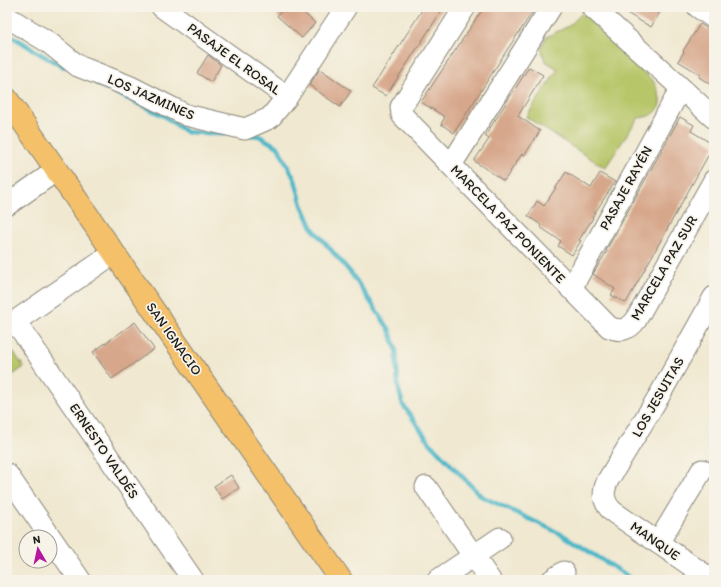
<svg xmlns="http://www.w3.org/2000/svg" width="721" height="587" font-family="Itim,sans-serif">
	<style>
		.green { fill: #b7c669; stroke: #6a7142 }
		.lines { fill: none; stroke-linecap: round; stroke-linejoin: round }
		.stream { stroke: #4cb7c8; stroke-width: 4.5 }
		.building { fill: #d7a78b }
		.minor-casing { stroke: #868276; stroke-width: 23 }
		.major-casing { stroke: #868276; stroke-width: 24 }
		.minor { stroke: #fff; stroke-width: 21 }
		.major { stroke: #f4c16b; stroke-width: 22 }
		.labels { text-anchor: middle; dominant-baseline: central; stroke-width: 3.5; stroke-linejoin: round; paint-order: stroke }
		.street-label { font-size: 14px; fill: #1c1c1c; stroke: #f7f3e8 }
	</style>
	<rect width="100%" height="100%" fill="#f7f3e8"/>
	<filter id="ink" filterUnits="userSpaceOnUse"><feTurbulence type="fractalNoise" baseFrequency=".025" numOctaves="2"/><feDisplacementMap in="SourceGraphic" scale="8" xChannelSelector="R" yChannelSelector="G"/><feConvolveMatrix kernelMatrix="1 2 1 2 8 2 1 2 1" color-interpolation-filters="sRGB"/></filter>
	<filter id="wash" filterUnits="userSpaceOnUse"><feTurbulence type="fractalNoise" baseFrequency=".012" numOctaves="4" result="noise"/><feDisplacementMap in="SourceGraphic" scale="16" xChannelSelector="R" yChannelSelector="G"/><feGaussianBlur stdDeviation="0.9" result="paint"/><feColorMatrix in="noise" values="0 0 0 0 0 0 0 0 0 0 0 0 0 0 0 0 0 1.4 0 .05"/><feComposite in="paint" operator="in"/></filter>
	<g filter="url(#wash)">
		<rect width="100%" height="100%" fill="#f0e8d0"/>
		<g class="green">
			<path d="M 582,13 L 653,81 C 665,101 663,116 638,118 L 605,168 L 526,117 L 558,69 L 545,61 L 541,48 L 546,37 L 569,26 Z"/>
			<polygon points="7,343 24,367 7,379"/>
		</g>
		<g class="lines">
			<g class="stream">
				<polyline points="7,33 42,55 64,67"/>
				<polyline points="97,84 164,116 186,132 225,134"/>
				<polyline points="250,135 259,136 278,147 295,180 302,205 313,229 351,273 389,329 396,349 398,387 403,405 430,443 481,496 563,535 623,573 632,580"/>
			</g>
		</g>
		<g id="blocks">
			<g class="building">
				<polygon points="285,7 297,7 315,23 302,38 277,16"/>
				<polygon points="424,7 444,7 386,96 372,88"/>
				<polygon points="484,7 536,7 505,53 454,133 441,124 445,117 421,102"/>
				<polygon points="616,7 663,7 651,27"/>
				<polygon points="700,24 714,33 714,87 699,77 701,75 678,61 684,52 683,51"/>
				<polygon points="208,55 221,65 211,82 197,73"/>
				<polygon points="529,67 543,75 518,116 540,131 524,156 522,154 504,181 474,161 489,139 485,136"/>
				<polygon points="320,69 351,91 340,107 309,85"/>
				<polygon points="680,117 694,125 691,131 714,145 626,303 611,295 615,289 593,274 607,251 606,251"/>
				<polygon points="566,172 591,188 600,173 615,182 592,217 593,218 579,240 581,241 572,255 558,246 561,241 540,227 541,225 528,216 537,201 544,206"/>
				<polygon points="135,322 154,349 112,379 93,352"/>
				<polygon points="231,475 239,488 222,499 214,486"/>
			</g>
		</g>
	</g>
	<g filter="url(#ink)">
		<use href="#blocks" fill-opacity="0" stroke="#868276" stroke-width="1"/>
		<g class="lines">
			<g class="minor-casing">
				<g id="minor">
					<polyline points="162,7 287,97"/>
					<path d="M 465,7 L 403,104 L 401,107 L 402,115 L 609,327 C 620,332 629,330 636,320 L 714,180"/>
					<polyline points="592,7 714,118"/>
					<polyline points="698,7 714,18"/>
					<polyline points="7,17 48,42 78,66 131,87 186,115 245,129 270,118 287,97 346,7"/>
					<polyline points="451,165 551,7"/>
					<polyline points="7,205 57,170"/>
					<polyline points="571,289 681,88"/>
					<polyline points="15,321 193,580"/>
					<polyline points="7,327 114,253"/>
					<polyline points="7,474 80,580"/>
					<polyline points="426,487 490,580"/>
					<polyline points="658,543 702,470"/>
					<polyline points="438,580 500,538"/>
					<polyline points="552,580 564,572"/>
					<path d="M 712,580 L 612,511 C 603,502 602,492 608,480 L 659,396 L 714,297"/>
				</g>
			</g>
			<g class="major-casing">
				<polyline id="major" points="7,99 341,580"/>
			</g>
			<use href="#minor" class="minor"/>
			<use href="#major" class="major"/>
		</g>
	</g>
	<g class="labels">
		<g class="street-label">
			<text transform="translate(234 59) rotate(36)">PASAJE EL ROSAL</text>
			<text transform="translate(151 97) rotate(24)">LOS JAZMINES</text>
			<text transform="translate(626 188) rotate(-61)">PASAJE RAYÉN</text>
			<text transform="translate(508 224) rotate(46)">MARCELA PAZ PONIENTE</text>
			<text transform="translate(664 268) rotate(-60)">MARCELA PAZ SUR</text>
			<text transform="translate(174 339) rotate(55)">SAN IGNACIO</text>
			<text transform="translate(658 397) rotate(-60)">LOS JESUITAS</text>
			<text transform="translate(104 451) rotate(56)">ERNESTO VALDÉS</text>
			<text transform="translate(655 541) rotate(35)">MANQUE</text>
		</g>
	</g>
	<rect width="721" height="587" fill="none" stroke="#f7f3e8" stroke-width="24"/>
	<g transform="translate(38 549) rotate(351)"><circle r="19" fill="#f7f3e8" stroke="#9f9d96"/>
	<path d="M0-3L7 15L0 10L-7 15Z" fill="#b5179e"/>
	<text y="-6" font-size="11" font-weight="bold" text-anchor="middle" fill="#1c1c1c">N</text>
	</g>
</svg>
